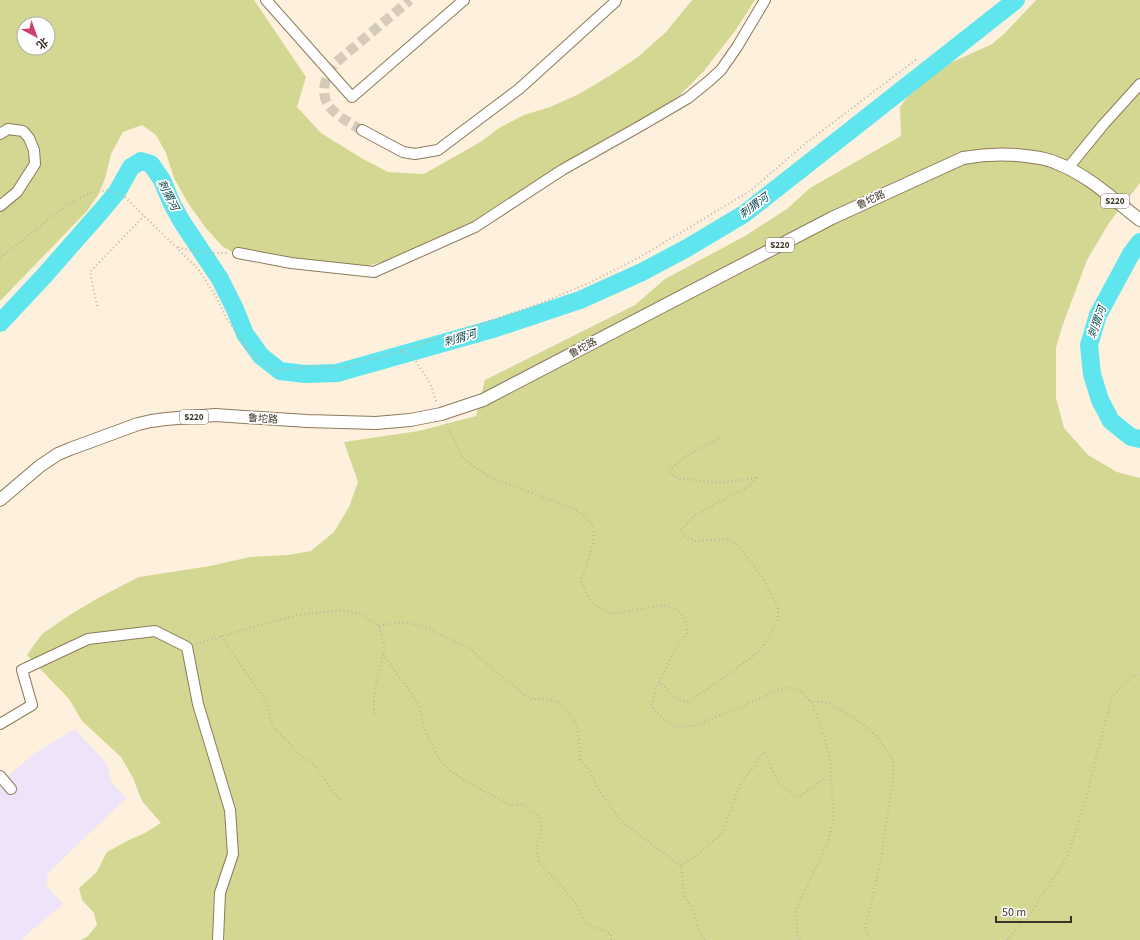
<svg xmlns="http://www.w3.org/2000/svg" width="1140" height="940" font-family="'Source Sans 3','Noto Sans SC',sans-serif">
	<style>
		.commercial { fill: #eee3f8 }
		.green { fill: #d4d791; fill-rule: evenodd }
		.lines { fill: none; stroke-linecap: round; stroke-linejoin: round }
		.river { stroke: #5ee5ed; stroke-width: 18 }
		.minor-tunnel { stroke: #d6cab8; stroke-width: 10; stroke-dasharray: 10 5; stroke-linecap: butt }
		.minor-casing { stroke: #8d7a5c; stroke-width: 12 }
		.major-casing { stroke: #8d7a5c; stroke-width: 14 }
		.path { stroke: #c0b4a3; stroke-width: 2; stroke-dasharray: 1 3; stroke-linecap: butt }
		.minor { stroke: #fff; stroke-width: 10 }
		.major { stroke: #fff; stroke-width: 12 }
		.major-bridge-casing { stroke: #8d7a5c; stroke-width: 14; stroke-linecap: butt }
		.major-bridge { stroke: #fff; stroke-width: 12 }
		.labels { text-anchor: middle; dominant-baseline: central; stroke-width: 3.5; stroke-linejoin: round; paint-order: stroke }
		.shield { fill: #fff; stroke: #767067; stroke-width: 1 }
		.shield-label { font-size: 9px; font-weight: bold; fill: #3b3326 }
		.street-label { font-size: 10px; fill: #3b3326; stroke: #fff }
		.water-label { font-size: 11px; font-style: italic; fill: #0c4a4e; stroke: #fff }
	</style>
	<rect width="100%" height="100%" fill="#fdf0dd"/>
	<polygon class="commercial" points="75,729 107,764 111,782 126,798 48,873 46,885 63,904 20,940 0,940 0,783 35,753"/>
	<g class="green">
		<path d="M 0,0 L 254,0 L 306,77 L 297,107 L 321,133 L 363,159 L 388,172 L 424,174 L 482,141 L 499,128 L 524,115 L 550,107 L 579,94 L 614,73 L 638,57 L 666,32 L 692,0 L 755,0 L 735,31 L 703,72 L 680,95 L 650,117 L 480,223 L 392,260 L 356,268 L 239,256 L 222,246 L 205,227 L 188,203 L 174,178 L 166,153 L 156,135 L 142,125 L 123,132 L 111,154 L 105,179 L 98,195 L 87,211 L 0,301 ZM 24,24 L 48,24 L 48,48 L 24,48 Z"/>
		<polygon points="1036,0 1140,0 1140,183 1109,223 1087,260 1062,327 1056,348 1056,398 1064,428 1088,455 1117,472 1140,478 1140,940 81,940 88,936 97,925 94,913 82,900 79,888 96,873 107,852 127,841 145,833 161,823 142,801 133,778 121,757 82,721 69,699 27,655 42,634 68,616 100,597 139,577 210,566 250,557 288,555 311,551 334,532 349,507 358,482 344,442 419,431 476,416 485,380 635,305 665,279 745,236 787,209 799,198 810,188 901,136 900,107 914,88 928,72 966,56 992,44 1005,33"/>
	</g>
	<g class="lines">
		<g class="river">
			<polyline points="1140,242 1131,254 1098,315 1089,345 1092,374 1100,400 1111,421 1131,437 1140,439"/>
			<polyline points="0,323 44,276 102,210 117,192 131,167 141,161 151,164 162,180 172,204 182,222 220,279 235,309 245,334 261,356 280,371 305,374 337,373 496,328 580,300 642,272 687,248 744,214 1016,0"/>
		</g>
		<path class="minor-tunnel" d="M 362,130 C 331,113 311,100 334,64 L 410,0"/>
		<g class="minor-casing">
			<g id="minor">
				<polyline points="266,0 352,97 464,0"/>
				<polyline points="362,130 403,152 415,154 438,150 519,89 615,2 616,0"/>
				<polyline points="0,134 8,129 23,131 29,138 34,150 35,164 17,192 0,206"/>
				<polyline points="1068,168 1103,125 1140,84"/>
				<polyline points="238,253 291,263 374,272 475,227 562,170 642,125 688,98 709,81 721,70 737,47 765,0"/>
				<polyline points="0,724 32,705 22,670 88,639 155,631 187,647 198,704 230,810 233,854 220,893 218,940"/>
				<polyline points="0,776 11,789"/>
			</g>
		</g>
		<g class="major-casing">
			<g id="major">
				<path d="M 483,400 L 832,218 L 963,158 C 990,153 1013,153 1040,158 C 1044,159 1050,160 1054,162 C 1087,174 1113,199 1140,220"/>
				<polyline points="0,500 40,466 58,454 70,449 138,424 151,421 166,419 215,415 307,421 376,423 410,420"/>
			</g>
		</g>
		<g class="path">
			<path d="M 178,247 C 195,253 211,253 228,253"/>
			<polyline points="0,258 67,205 90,193 108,190 124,196 144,216 176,247 198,269 215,295 226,317 248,350 273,371 314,366 342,368 401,351 413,357 430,383 437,404"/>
			<polyline points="97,306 90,272 144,216"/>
			<polyline points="401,351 539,304 589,283 640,257 750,191 806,143 918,58"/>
			<path d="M 446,424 L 463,458 L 487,476 L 572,508 C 580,512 590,518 593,527 C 597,541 585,568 581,582 L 589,598 L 596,606 L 612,614 L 662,605 L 676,609 L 686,621 L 687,633 L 675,650 L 657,686 L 651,706 L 661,717 L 675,727 L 694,726 L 743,706 L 778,690 L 792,687 L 803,693 L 811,702 L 823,732 L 831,764 L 833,819 L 829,840 L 796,909 L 797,934 L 800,940"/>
			<polyline points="379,626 401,622 422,626 469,648 494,670 530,699 546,699 557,701 566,708 576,724 579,738 580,760 590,771 597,787 621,821 681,866 684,895 694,913 697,925 703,938 707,940"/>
			<polyline points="221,636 266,702 272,725 299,754 314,765 332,790 340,800"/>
			<polyline points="196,644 260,625 298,615 342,610 361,614 379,626 385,649 379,669 374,695 374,714"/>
			<polyline points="383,654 396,673 407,686 419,706 425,731 439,758 448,769 467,782 510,805 523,804 538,816 542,829 536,848 539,862 564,889 577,905 585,923 611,934 611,940"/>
			<path d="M 659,681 L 675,698 L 688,702 L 722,679 L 760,651 L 768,639 L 778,619 L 778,608 L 763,578 L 737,544 L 729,539 L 695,541 L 684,536 L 681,530 L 695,515 L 749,486 L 756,478 L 720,483 L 677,478 L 668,472 C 682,456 701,448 720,438"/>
			<polyline points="810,701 829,703 862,723 879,739 893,760 893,778 881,858 865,930 871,940"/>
			<polyline points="681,866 699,853 723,832 739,786 754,766 764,751 777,781 786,790 799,797 827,777"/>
			<polyline points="1007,940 1027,919 1068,855 1086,798 1112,696 1132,677 1140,674"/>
		</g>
		<use href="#minor" class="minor"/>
		<use href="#major" class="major"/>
		<g class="major-bridge-casing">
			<polyline id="major-bridge" points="410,420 441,414 483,400"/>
		</g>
		<use href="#major-bridge" class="major-bridge"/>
	</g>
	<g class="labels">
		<g class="shield">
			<rect x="1101" y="194" width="28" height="14" rx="3"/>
			<rect x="766" y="238" width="28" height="14" rx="3"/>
			<rect x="180" y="410" width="28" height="14" rx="3"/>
		</g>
		<g class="shield-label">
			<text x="1115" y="201">S220</text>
			<text x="780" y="245">S220</text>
			<text x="194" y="417">S220</text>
		</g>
		<g class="street-label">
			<text transform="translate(871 200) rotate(-25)">鲁坨路</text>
			<text transform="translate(583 348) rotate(-28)">鲁坨路</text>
			<text transform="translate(263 419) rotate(4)">鲁坨路</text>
		</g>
		<g class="water-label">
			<text transform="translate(168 195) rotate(63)">刺猬河</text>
			<text transform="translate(754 206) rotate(-36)">刺猬河</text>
			<text transform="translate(1097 322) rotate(-70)">刺猬河</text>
			<text transform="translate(460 338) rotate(-16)">刺猬河</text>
		</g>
	</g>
	<g transform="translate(36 36) rotate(139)"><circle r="19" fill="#ffffff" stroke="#b1ada8"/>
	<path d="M0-3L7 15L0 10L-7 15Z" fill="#cf4068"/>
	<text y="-6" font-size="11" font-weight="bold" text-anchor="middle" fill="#3b3326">北</text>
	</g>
	<path d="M996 916v6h75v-6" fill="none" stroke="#3b3326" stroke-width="2"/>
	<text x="1002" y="916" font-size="12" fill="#3b3326" stroke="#ffffff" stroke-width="3" paint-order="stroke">50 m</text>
</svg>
